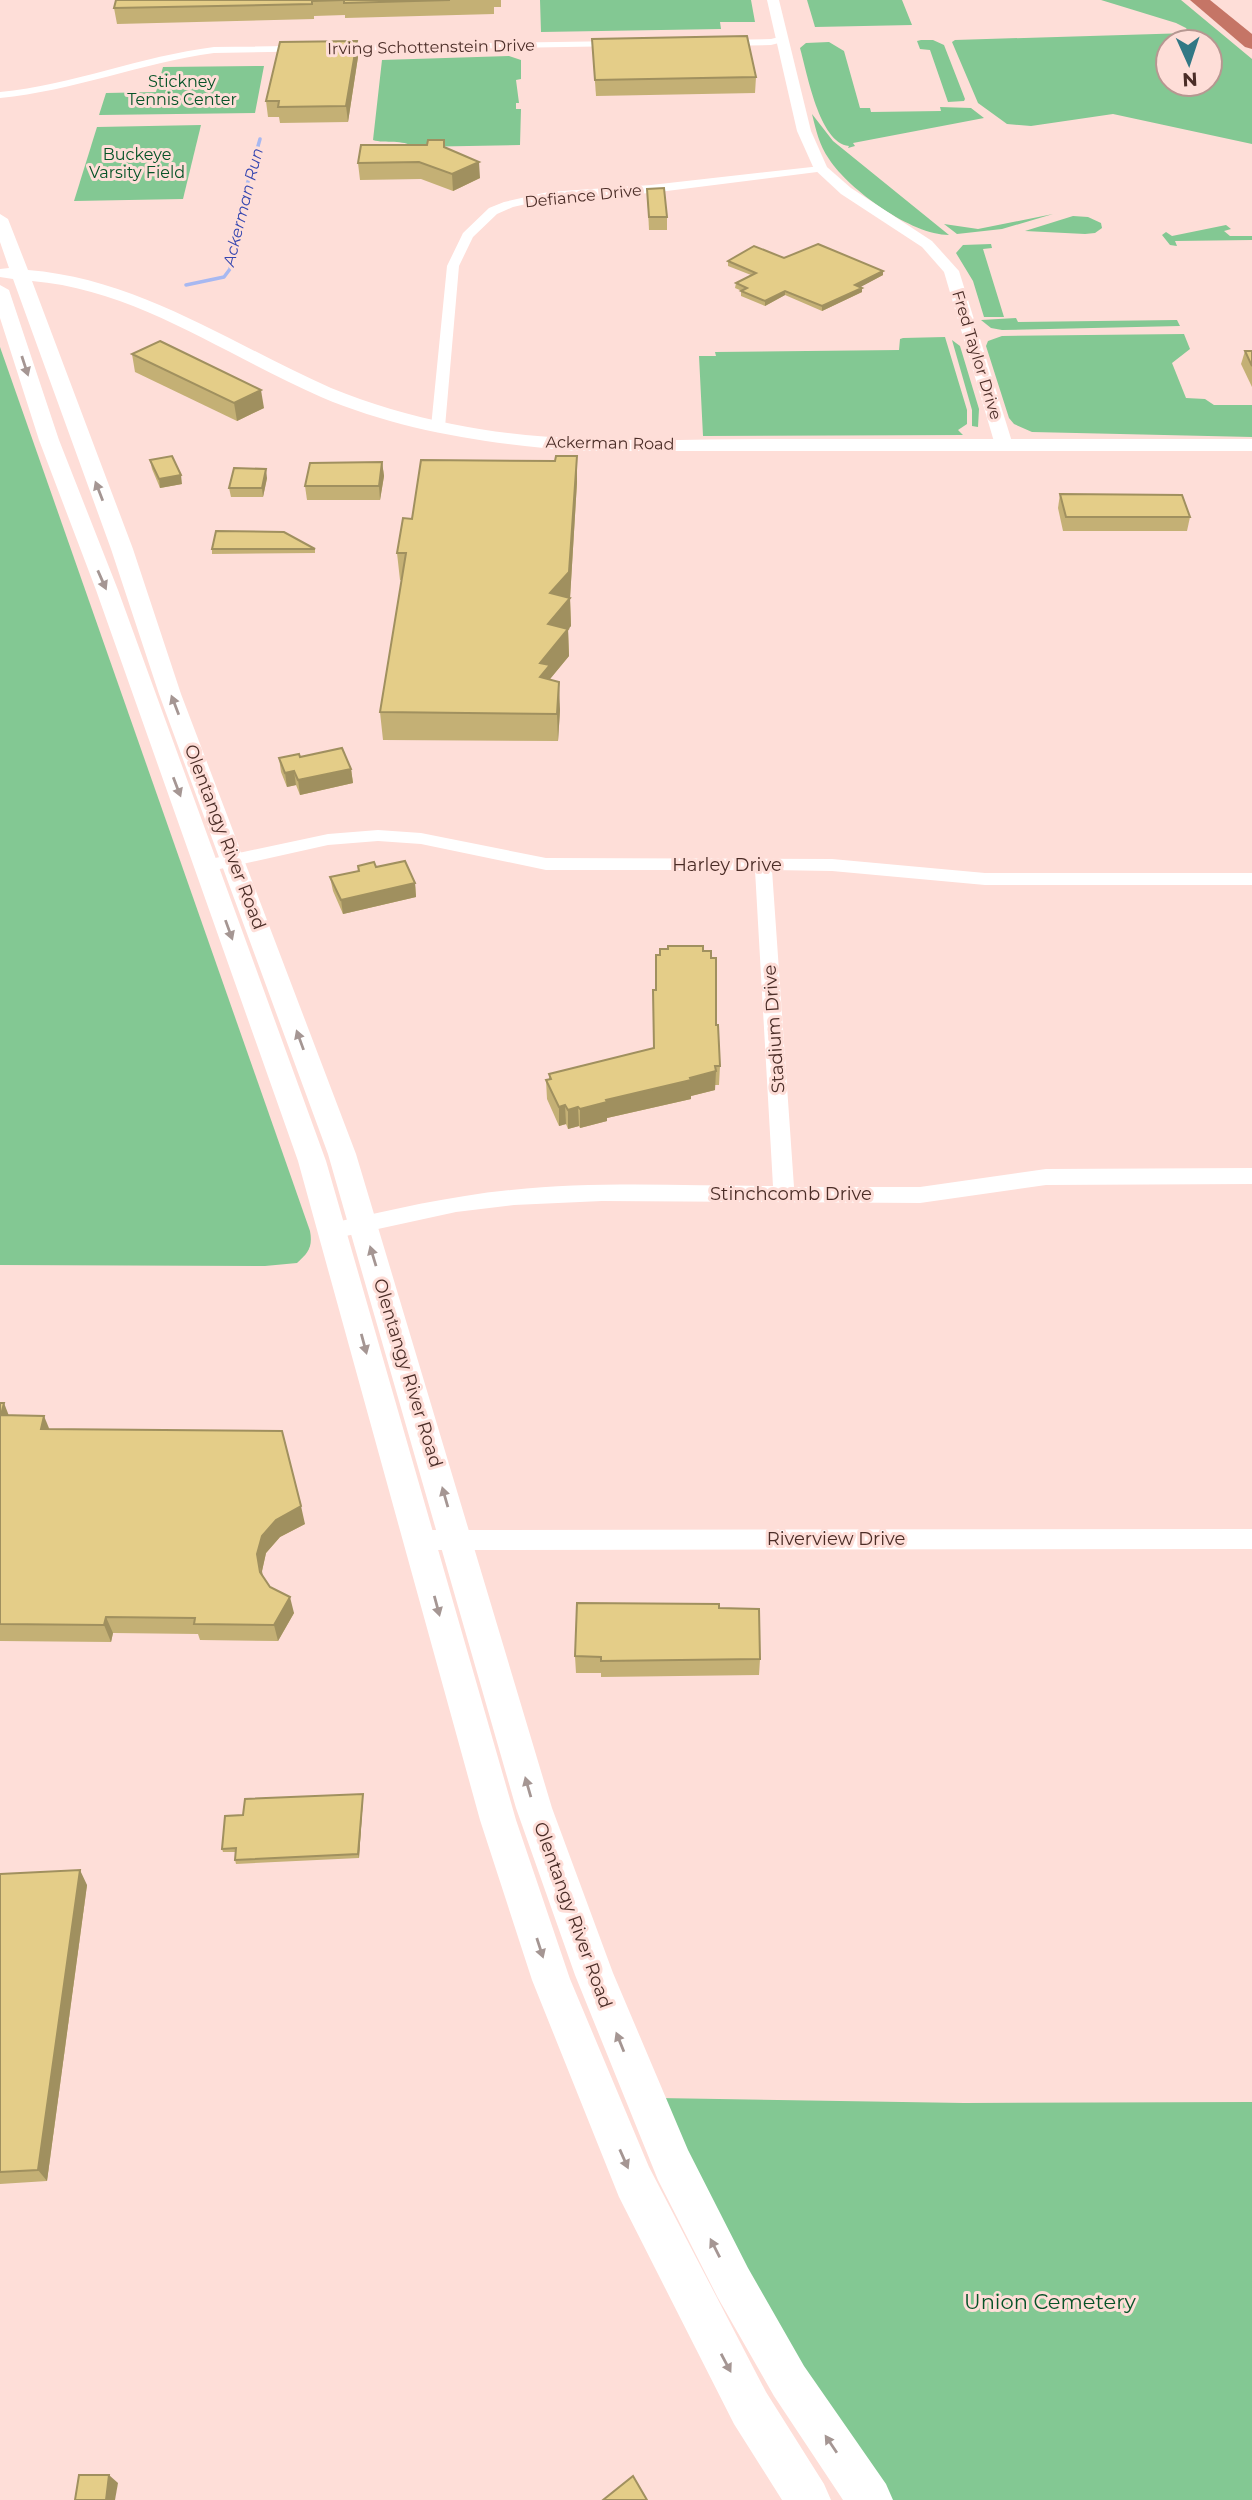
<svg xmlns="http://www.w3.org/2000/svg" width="1252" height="2500" font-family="Montserrat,sans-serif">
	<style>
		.green { fill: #83c893; fill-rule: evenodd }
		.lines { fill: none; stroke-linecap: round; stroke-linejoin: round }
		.stream { stroke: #a7b8f1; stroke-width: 3.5 }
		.minor { fill: #fff; fill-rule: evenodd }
		.tertiary { fill: #fff; fill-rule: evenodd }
		.secondary { fill: #fff; fill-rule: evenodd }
		.motorway { fill: #c57566; fill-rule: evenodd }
		.wall { fill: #c4b075 }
		.shaded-wall { fill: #a0905f }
		.building { fill: #e4cd88; stroke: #a0905f; stroke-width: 2 }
		.oneway { fill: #a59693 }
		.labels { text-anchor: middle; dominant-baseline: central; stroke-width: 6; stroke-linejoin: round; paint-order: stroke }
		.far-street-label { font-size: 16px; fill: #4b2d27; stroke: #feded8 }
		.far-park-label { font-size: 16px; fill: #065327; stroke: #feded8 }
		.far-water-label { font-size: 16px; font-style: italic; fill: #3546b0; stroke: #feded8 }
		.street-label { font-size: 18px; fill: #4b2d27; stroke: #feded8 }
		.near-park-label { font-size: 21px; fill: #065327; stroke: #feded8 }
	</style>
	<rect width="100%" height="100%" fill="#feded8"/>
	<g class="green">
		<polygon points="540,0 751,0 755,22 720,22 721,29 541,32"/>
		<polygon points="807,0 902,0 912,25 815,27"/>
		<path d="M 1101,0 L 1181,0 L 1252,59 L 1252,144 L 1113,114 L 1031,126 L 1007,124 L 978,103 L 952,42 L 955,40 L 1189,33 L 1186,28 L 1176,23 ZM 1168,42 L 1210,42 L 1210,84 L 1168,84 Z"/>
		<polygon points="921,40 933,40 944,45 965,99 964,101 948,102 930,50 920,49 917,41"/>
		<path d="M 829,42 L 844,51 L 860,108 L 870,108 L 871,112 L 941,111 L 940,107 L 971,108 L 984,118 L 853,143 L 855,146 L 848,148 L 849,146 C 819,143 807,72 800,48 L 806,43 Z"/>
		<path d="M 509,56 L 521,60 L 521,79 L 516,80 L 519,103 L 516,103 L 516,109 L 521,109 L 520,145 L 413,147 C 404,139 385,144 373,140 L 382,60 Z"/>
		<polygon points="264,66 255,113 99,115 106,93 156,92 163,67"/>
		<path d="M 812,114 L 833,141 L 949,235 C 912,235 849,190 829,159 C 819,145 816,130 812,114 Z"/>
		<polygon points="201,125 183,199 74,201 97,127"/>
		<polygon points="1053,214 1002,229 957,234 944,224 978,229"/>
		<polygon points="1073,216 1088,217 1101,223 1102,228 1095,233 1085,234 1025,231"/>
		<polygon points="1226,225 1231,229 1224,231 1230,236 1252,236 1252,240 1175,241 1177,246 1170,245 1162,235 1166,232 1172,236"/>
		<polygon points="991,244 992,248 983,249 1004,317 984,317 973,281 956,253 963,245"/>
		<polygon points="1016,318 1018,322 1177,320 1180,326 1002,330 991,328 981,320"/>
		<polygon points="1184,334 1190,349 1172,363 1186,398 1205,399 1214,405 1252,405 1252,437 1032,432 1014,424 1009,418 986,346 988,341 1002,336"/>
		<polygon points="945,337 967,410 967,424 958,430 963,435 703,436 699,356 716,356 715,352 899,350 900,339 903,338"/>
		<polygon points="952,340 960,346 979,409 978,427 972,426 972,410"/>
		<path d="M 0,347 L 310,1231 C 313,1247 308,1253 297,1263 L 265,1266 L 0,1265 Z"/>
		<polygon points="658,2098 964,2103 1252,2102 1252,2500 884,2500 776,2330"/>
	</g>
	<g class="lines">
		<polyline class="stream" points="186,285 224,277 230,269 236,224 260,139"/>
		<g class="minor">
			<polygon points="783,36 787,37 787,41 771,45 719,46 714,43 719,40 771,39"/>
			<path d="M 620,41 L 624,42 L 624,46 L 214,53 C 141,63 73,91 0,98 L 0,92 C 73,85 141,56 214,47 Z"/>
			<polygon points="821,166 825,167 825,171 651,193 548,199 513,207 497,214 473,237 459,266 445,427 438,431 431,427 447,266 463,233 489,208 504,202 548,192 651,185"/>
			<path d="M 378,830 L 421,833 L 546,858 L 832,859 L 985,873 L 1252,873 L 1252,885 L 985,885 L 832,871 L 772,870 L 794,1187 L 920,1187 L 1046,1169 L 1252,1168 L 1252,1184 L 1046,1185 L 920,1203 L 602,1201 L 514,1205 L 456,1212 L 332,1239 L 325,1237 L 322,1231 L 325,1225 L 332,1223 C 391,1210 450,1196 511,1190 C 598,1181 686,1186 773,1186 L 755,870 L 546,870 L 421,844 L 378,841 L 328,845 L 206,872 L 197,866 L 206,860 L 328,834 Z"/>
			<polygon points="1252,1529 1252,1549 420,1550 412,1547 408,1540 412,1533 420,1530"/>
		</g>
		<polygon class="tertiary" points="767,0 779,0 811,131 827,167 851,188 932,241 959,271 1013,445 1010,449 1004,450 995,445 944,272 922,247 841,194 814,169 797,131"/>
		<g class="secondary">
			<path d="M 0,214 L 8,219 L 28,270 C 140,279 231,344 331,388 C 370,404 411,416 452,424 C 559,446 670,439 779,439 C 937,439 1094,439 1252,439 L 1252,451 L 575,451 C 489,444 401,431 321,397 C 226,356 138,290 32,281 L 133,549 L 181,694 L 356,1154 L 552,1808 L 613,1973 L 688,2150 L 748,2268 L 804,2366 L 886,2484 L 893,2500 L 843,2500 L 774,2396 L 718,2298 L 658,2180 L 575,1975 L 516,1808 L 328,1154 L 159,694 L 111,549 L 13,279 L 0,277 L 0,269 L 9,268 L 0,242 Z"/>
			<polygon points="0,285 9,290 59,440 118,590 326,1161 516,1820 570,1979 649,2167 766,2392 824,2484 831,2500 782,2500 734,2424 619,2197 532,1980 480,1820 298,1161 96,590 39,440 0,318"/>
		</g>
		<polygon class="motorway" points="1190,0 1210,0 1252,34 1252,49 1245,47"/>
	</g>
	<g class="wall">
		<polygon points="116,0 501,0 501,7 494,7 494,14 345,18 345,15 314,16 314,19 117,24 114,8"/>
		<polygon points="592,39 756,77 755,93 596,96"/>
		<polygon points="357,41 358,57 348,122 280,123 279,117 268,117 266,101"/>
		<polygon points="445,147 480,178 453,191 421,179 360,180 358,163"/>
		<polygon points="647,189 667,217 667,230 649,230"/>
		<polygon points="784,258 883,275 860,287 862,292 822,311 785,295 765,306 741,296 741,291 742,291 735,288 736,283 751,275 728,266 728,261"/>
		<polygon points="1245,351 1252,351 1252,387 1241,364"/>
		<polygon points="132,354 264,408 237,421 135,372"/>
		<polygon points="577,456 577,482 570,598 571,626 568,629 569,656 550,679 560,710 558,741 383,740 380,712 402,580 400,580 397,553 412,519 555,461"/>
		<polygon points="150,460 182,484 160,488 152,469"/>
		<polygon points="382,462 384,476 380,500 307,500 305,486"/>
		<polygon points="267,478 263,497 231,497 229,488"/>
		<polygon points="1060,494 1190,517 1187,531 1063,531 1058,508"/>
		<polygon points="212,549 315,549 315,553 212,554"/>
		<polygon points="300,757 351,769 353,783 300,795 296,785 287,787 281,772 279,758"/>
		<polygon points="358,866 376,867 415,883 416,897 343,914 333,891 330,877 358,871"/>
		<polygon points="703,951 716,1025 720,1066 719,1085 715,1085 715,1090 691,1096 691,1099 607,1118 607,1121 580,1128 579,1126 568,1129 566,1124 559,1126 547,1099 546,1080 549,1079 549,1074 653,1048 656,990"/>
		<polygon points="0,1403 8,1415 49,1429 305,1524 280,1537 266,1553 262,1571 262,1575 270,1587 294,1613 278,1641 200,1640 198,1634 113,1633 111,1642 0,1641"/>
		<polygon points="719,1608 760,1659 759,1675 601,1677 601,1673 576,1673 575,1656"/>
		<polygon points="363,1794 363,1798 359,1858 236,1864 235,1860 235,1852 223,1852 222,1849 243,1815"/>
		<polygon points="0,1874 87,1885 47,2181 0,2184"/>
	</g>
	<g class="shaded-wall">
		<polygon points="357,41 358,57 348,122 346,106"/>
		<polygon points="479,162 480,178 453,191 452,174"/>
		<polygon points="883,271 883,275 855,290 855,285"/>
		<polygon points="862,288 862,292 822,311 822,306"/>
		<polygon points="785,291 785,295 765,306 765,301"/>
		<polygon points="261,390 264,408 237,421 234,403"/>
		<polygon points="577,456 577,482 570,599 570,598 571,626 549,651 548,624 550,593"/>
		<polygon points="382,462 384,476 380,500 379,486"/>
		<polygon points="266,469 267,478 263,497 262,488"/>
		<polygon points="181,475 182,484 160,488 159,479"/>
		<polygon points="568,629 569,656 550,679 551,693 541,705 540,663"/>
		<polygon points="559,682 560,710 558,741 557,714"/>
		<polygon points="351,769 353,783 300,795 298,780"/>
		<polygon points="294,771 296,785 287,787 285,773"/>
		<polygon points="415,883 416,897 343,914 341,900"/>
		<polygon points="716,1071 715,1090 691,1096 691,1099 607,1118 607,1121 580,1128 580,1109 606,1100"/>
		<polygon points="565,1105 566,1124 559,1126 559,1107"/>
		<polygon points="578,1107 579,1126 568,1129 568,1110"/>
		<polygon points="4,1403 11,1421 1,1415"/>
		<polygon points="44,1416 51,1433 41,1429"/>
		<polygon points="301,1506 305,1524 280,1537 266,1553 262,1571 265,1589 257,1554 262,1536 276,1520"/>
		<polygon points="290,1597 294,1613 278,1641 274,1625"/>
		<polygon points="106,1617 113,1633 111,1642 104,1625"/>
		<polygon points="363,1794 363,1798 359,1858 358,1854"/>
		<polygon points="80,1870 87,1885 47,2181 38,2170"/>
		<polygon points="109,2475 118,2483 115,2500 106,2500"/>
	</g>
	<g class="building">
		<polygon points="116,0 344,0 312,1 312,4 114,8"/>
		<polygon points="344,0 450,0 344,3"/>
		<polygon points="747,36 756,77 595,80 592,39"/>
		<polygon points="357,41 346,106 278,107 279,101 266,101 280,42"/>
		<polygon points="428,140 444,140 444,147 479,162 452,174 419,162 358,163 361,145 427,145"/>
		<polygon points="664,188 667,217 649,217 647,189"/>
		<polygon points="818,244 883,271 855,285 862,288 822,306 785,291 765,301 741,291 747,288 736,283 756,273 728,261 754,246 784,258"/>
		<polygon points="160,341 261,390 234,403 132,354"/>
		<polygon points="1245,351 1252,351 1252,366"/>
		<polygon points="172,456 181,475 159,479 150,460"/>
		<polygon points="556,456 577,456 569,572 550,593 570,598 548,624 568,629 540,663 550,665 540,677 559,682 557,714 380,712 406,553 397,553 403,518 412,519 421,460 555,461"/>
		<polygon points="382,462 379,486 305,486 310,463"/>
		<polygon points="234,468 266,469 262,488 229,488"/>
		<polygon points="1060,494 1182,495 1190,517 1066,517"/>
		<polygon points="216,531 284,532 315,549 212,549"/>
		<polygon points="342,748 351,769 298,780 294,771 285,773 279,758 299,754 300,757"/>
		<polygon points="405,861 415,883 341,900 330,877 359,871 358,866 374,862 376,867"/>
		<polygon points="668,946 703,946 703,951 711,951 711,958 716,958 716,1025 718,1025 720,1066 715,1066 716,1071 690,1078 691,1080 606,1100 607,1102 580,1109 578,1107 568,1110 565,1105 559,1107 546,1080 551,1079 549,1074 654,1048 653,990 656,990 656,955 660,955 660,949 668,949"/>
		<polygon points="0,1403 4,1403 1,1415 44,1416 41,1429 282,1431 301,1506 276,1520 262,1536 257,1554 260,1572 270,1587 290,1597 274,1625 194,1624 195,1618 106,1617 104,1625 0,1624"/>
		<polygon points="577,1603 719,1604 719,1608 759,1609 760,1659 601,1661 601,1657 575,1656"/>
		<polygon points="363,1794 358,1854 235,1860 236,1848 222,1849 225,1816 243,1815 245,1799"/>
		<polygon points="80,1870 38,2170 0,2172 0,1874"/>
		<polygon points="79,2475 109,2475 106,2500 75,2500"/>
		<polygon points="633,2476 647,2500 603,2500"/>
	</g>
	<defs><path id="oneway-solid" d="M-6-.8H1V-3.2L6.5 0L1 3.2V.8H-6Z" transform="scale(1.75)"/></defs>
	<g class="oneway">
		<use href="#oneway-solid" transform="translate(25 366) rotate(72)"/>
		<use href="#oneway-solid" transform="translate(99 491) rotate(-111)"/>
		<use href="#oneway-solid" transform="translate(102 580) rotate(66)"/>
		<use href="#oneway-solid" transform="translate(175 705) rotate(-111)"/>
		<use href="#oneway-solid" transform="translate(177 787) rotate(69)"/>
		<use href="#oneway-solid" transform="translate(229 930) rotate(70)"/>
		<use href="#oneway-solid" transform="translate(300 1040) rotate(-110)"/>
		<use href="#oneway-solid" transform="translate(373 1256) rotate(-107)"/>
		<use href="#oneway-solid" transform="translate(364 1344) rotate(75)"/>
		<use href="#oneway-solid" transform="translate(445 1497) rotate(-106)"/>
		<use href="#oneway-solid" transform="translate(437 1606) rotate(75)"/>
		<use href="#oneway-solid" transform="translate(528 1787) rotate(-106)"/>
		<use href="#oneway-solid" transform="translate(540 1948) rotate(72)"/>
		<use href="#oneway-solid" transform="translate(620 2042) rotate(-112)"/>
		<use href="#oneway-solid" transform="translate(624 2159) rotate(66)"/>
		<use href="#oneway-solid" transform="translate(715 2248) rotate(-117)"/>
		<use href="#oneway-solid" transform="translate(726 2363) rotate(62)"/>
		<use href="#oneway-solid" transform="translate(831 2444) rotate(-124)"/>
	</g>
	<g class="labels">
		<g class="far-street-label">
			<text transform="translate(431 47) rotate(-1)">Irving Schottenstein Drive</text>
			<text transform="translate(583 196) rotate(-6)">Defiance Drive</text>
			<text transform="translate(977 355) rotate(73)">Fred Taylor Drive</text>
			<text transform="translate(610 443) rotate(1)">Ackerman Road</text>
		</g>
		<g class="far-park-label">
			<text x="182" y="81">Stickney<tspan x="182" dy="18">Tennis Center</tspan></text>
			<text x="137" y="154">Buckeye<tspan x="137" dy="18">Varsity Field</tspan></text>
		</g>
		<g class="far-water-label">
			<text transform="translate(243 207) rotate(-76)">Ackerman Run</text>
		</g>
		<g class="street-label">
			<text transform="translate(225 837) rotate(69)">Olentangy River Road</text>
			<text x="727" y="865">Harley Drive</text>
			<text transform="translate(774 1029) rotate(-94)">Stadium Drive</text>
			<text x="791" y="1194">Stinchcomb Drive</text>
			<text transform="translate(408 1373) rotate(73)">Olentangy River Road</text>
			<text x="836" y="1539">Riverview Drive</text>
			<text transform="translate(573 1915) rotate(70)">Olentangy River Road</text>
		</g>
		<g class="near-park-label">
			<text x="1050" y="2301">Union Cemetery</text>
		</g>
	</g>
	<g transform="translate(1189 63) rotate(177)"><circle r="33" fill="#feded8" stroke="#b69791" stroke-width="2"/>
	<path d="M0-5L12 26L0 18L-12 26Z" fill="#327885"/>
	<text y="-10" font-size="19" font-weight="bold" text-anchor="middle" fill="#4b2d27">N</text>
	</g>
</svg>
